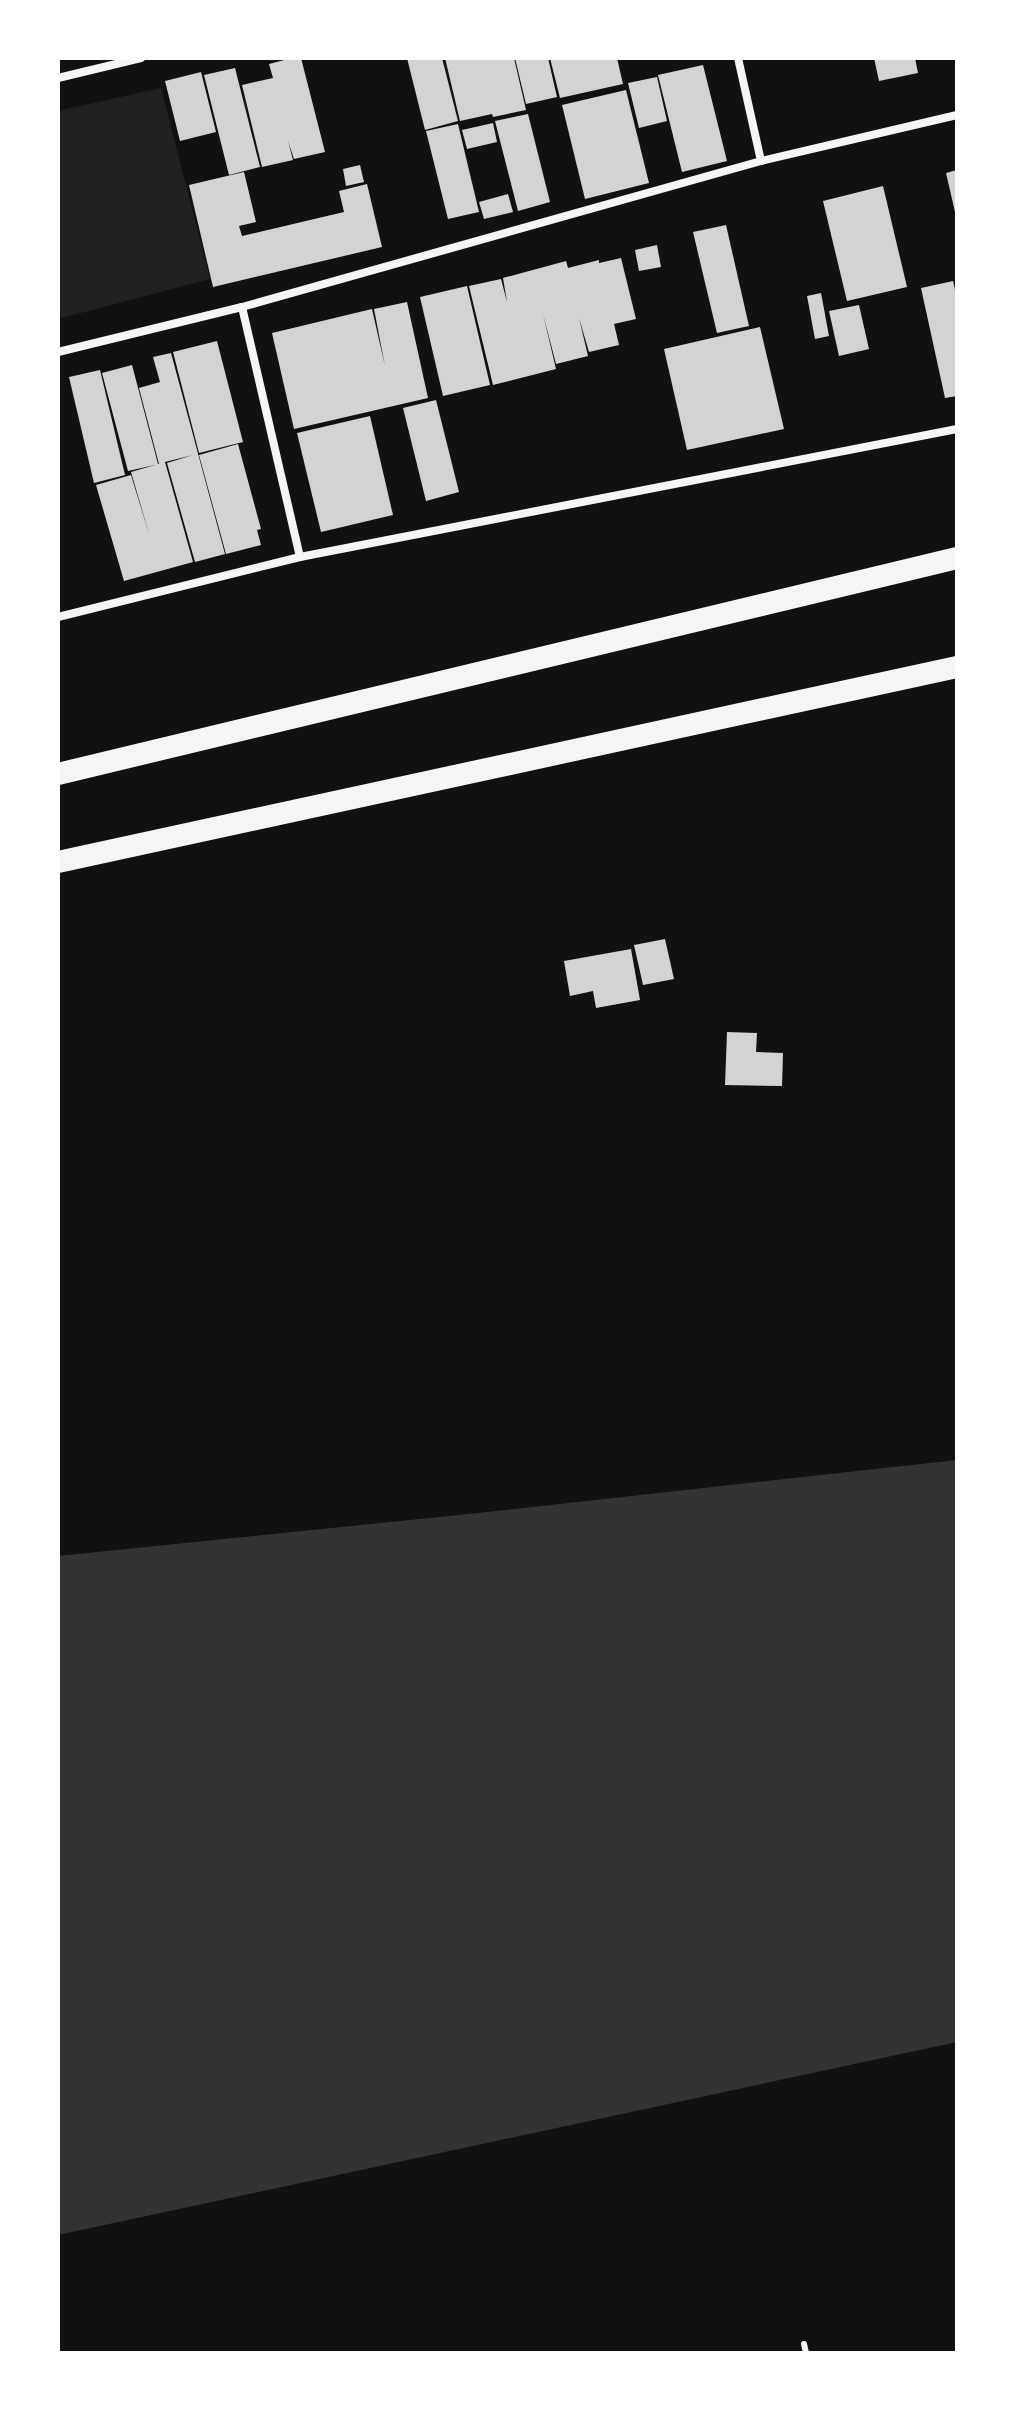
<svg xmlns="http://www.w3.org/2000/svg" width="1015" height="2411" font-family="Ubuntu,sans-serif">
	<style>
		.green { fill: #202020 }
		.water { fill: #333 }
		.building { fill: #d3d3d3 }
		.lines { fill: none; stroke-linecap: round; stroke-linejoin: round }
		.service { stroke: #f5f5f5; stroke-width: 6 }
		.minor { stroke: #f5f5f5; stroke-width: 8 }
		.trunk { stroke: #f5f5f5; stroke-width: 22 }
	</style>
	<rect width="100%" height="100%" fill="#111"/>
	<polygon class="green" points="161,88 210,279 58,319 58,111"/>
	<polygon class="water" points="957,1460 957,2042 58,2235 58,1556 478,1513"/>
	<g class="building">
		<polygon points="292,58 301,58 325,152 294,159 288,141 293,160 262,167 242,85 273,78 269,64"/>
		<polygon points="407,58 442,58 458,121 425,130"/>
		<polygon points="445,58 514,58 526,110 493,117 492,114 460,121"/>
		<polygon points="515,58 548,58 557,97 526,104"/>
		<polygon points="550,58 617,58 623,84 560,98"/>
		<polygon points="874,58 915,58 918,73 879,81"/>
		<polygon points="703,65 727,161 682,172 658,75"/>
		<polygon points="235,68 260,167 229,175 204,75"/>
		<polygon points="201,72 216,132 180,141 165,81"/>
		<polygon points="657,77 667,121 639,128 628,83"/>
		<polygon points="626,90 649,183 585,199 562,105"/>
		<polygon points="528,114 550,202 518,211 495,121"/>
		<polygon points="493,123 497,142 467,149 462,130"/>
		<polygon points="458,124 479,212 448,219 426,131"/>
		<polygon points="360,165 364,182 346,186 343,169"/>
		<polygon points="957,170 957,216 956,216 946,173"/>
		<polygon points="244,172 256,222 239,226 242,236 344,212 339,191 367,184 382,247 213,287 189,185"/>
		<polygon points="883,186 907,287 847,301 823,201"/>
		<polygon points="508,194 513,212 484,219 479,202"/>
		<polygon points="726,225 749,326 717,333 693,232"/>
		<polygon points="657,245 661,267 639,271 635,250"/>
		<polygon points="621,258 636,319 614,324 619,345 589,352 579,318 588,356 556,364 543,314 556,369 493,385 469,286 501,279 507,302 503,278 566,261 568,268 599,260 599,263"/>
		<polygon points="953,281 957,298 957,396 945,398 921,288"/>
		<polygon points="467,286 490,385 443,396 420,297"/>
		<polygon points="821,293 829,336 815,339 807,296"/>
		<polygon points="407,302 428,398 294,429 272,333 372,309 385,366 374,309"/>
		<polygon points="859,305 869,349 839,356 829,311"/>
		<polygon points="760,327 784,429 687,450 664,349"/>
		<polygon points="217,341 243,442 199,453 173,352"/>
		<polygon points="171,353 225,554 195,562 167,463 193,455 165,462 193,562 124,581 96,485 131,475 150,537 131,472 155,465 128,471 102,373 132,365 158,464 159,464 139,388 160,382 153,357"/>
		<polygon points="100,370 125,475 94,483 69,377"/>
		<polygon points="436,400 459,492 426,501 403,408"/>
		<polygon points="370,416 393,515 321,532 297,433"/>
		<polygon points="238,444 261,529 257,530 261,545 226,554 199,455"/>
		<polygon points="665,939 674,979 643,985 634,945"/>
		<polygon points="631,949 640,1000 596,1008 593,991 570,996 564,961"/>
		<polygon points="727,1032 757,1033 756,1052 783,1053 782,1086 725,1085"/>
	</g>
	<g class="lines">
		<polyline class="service" points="804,2344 806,2353"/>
		<g class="minor">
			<polyline points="738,58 761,161"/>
			<polyline points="58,78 141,58"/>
			<polyline points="242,307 300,557"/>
			<polyline points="58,352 242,307 761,161 957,115"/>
			<polyline points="58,617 300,557 957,429"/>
		</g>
		<g class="trunk">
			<polyline points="58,774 957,558"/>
			<polyline points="58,862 957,667"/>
		</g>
	</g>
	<rect width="1015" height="2411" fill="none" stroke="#ffffff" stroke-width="120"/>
</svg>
